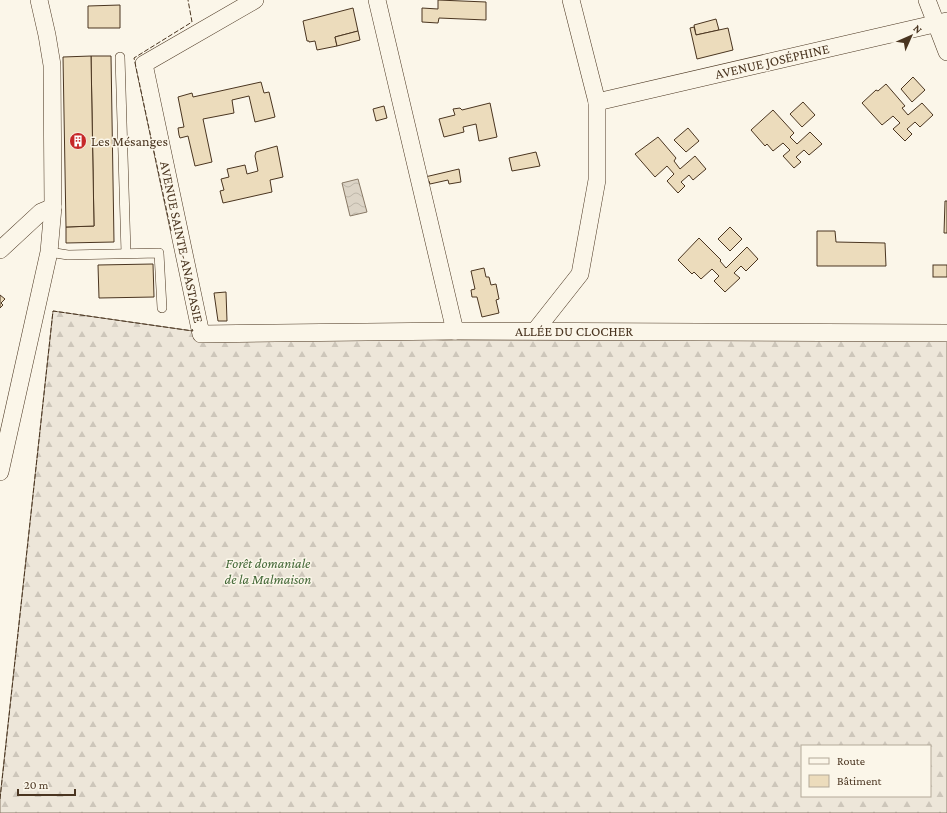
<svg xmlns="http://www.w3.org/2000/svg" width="947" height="813" font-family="'Crimson Pro',serif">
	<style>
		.forest { fill: url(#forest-firs); stroke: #887966; fill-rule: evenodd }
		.water { fill: url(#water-waves); stroke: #887966 }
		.building { fill: #ecdcbc; stroke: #4a3520 }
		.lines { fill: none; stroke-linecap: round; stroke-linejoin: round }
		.service-casing { stroke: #4a3520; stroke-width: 10 }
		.minor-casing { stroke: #4a3520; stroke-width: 18 }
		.service { stroke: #fbf6e9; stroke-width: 9 }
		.minor { stroke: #fbf6e9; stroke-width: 17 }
		.fence { stroke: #4a3520; stroke-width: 1; stroke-dasharray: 5 2; stroke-linecap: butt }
		.labels { text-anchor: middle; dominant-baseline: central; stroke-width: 3; stroke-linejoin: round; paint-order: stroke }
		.street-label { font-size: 14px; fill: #4a3520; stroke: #fbf6e9 }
		.poi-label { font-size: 14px; fill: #4a3520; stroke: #fbf6e9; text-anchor: start }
		.park-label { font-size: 14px; font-style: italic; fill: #436837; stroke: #fbf6e9 }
	</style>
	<defs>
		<pattern id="forest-firs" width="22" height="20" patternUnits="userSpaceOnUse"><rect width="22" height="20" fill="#ede6d9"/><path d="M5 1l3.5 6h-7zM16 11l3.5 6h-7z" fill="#cdc6ba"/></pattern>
		<pattern id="water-waves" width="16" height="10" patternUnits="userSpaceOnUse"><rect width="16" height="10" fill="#dcd4c6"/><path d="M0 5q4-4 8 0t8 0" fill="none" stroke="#beb7aa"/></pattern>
	</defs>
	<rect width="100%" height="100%" fill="#fbf6e9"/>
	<path class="forest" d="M 53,311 L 193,331 L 215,326 L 443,340 L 947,339 L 947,813 L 0,813 L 0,798 ZM 802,746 L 930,746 L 930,796 L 802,796 Z"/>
	<polygon class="water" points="358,179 367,212 350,216 342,183"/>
	<g class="building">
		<polygon points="438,0 486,2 486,20 439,18 438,23 422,22 422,8 438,9"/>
		<polygon points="120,5 120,28 88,28 88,6"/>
		<polygon points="353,8 358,31 335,37 337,46 317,50 315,41 309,42 309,41 307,41 303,21"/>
		<polygon points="716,19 719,30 696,35 694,25"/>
		<polygon points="694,27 696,35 728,28 733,50 697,59 690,28"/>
		<polygon points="358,31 360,40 337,46 335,37"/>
		<polygon points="91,56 111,56 114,242 66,243 66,227 94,226"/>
		<polygon points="91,56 94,226 66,227 63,57"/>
		<polygon points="913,77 925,90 912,102 901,89"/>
		<polygon points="261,82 264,93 269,92 275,117 255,122 249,96 232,100 234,113 203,119 212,162 195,166 188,136 180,138 179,135 178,128 184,127 178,97 192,93 193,97"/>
		<polygon points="886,84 905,106 902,108 908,115 922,103 933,115 920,127 915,122 907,129 912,134 905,141 893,129 900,123 893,116 882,125 862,103 876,90 878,91"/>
		<polygon points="803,102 815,115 802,127 790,114"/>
		<polygon points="490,103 497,137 479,141 476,124 463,127 464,132 444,137 439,119 455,115 453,109 460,108 462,110"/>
		<polygon points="384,106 387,118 376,121 373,109"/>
		<polygon points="773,110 794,133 790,137 797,144 810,132 822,144 809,155 804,150 796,157 801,162 794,168 783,156 790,150 783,143 773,151 767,144 765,146 751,130"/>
		<polygon points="688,128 699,141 686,152 674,140"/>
		<polygon points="658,137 676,158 674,161 680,169 695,156 706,169 693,180 689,175 681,182 685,186 678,193 667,181 674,174 667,166 655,177 635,154"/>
		<polygon points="277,146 283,177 270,180 272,192 223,203 220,191 224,190 221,179 229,177 227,169 245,165 247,174 258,171 255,156 256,152"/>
		<polygon points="536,152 540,166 512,171 509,158"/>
		<polygon points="459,169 461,182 449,184 448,180 430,184 429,181 426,181 425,177"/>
		<polygon points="945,201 947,201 947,233 944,233"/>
		<polygon points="730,227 742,239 730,251 718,239"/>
		<polygon points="817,231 835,231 836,242 885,243 886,266 817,266"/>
		<polygon points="699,238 721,260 720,261 726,268 747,247 758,259 746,271 741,266 734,273 740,278 725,292 714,281 719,276 712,269 701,279 694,272 692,274 678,260"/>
		<polygon points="153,264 154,297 99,298 98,265"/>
		<rect x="933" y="265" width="14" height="12"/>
		<polygon points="484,268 486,277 489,277 491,285 496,284 499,299 496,300 499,313 482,317 477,297 472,297 471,290 475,289 471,271"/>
		<polygon points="226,292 227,321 218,321 214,293"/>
		<polygon points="0,295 5,299 1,303 3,305 0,308"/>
	</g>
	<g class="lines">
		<g class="service-casing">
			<g id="service">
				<polyline points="120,57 126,253"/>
				<polyline points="49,252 68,255 159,253 162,308"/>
			</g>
		</g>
		<g class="minor-casing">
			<g id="minor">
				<polyline points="255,0 144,64 201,334 455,331 947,333"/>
				<polyline points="377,0 455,331"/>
				<polyline points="927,0 947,52"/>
				<polyline points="597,102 947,21"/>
				<polyline points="0,250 41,212 53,207"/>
				<polyline points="535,331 580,274 597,180 597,102 571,0"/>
				<polyline points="0,472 49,252 53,207 52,65 47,35 39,0"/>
			</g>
		</g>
		<use href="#service" class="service"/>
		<use href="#minor" class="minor"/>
		<g class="fence">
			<polyline points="171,231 134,58 192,22 188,0"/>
			<polyline points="0,799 53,311 193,331 192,329"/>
		</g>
	</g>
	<defs>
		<g id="building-disc" transform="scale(0.9)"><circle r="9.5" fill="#c62828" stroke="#fbf6e9"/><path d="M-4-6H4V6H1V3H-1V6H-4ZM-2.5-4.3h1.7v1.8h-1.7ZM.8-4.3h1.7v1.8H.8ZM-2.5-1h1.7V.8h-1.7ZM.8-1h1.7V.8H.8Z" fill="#fff"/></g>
	</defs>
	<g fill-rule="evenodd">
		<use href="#building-disc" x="78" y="141"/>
	</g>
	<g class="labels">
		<g class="street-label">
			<text transform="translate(772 61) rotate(-13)">AVENUE JOSÉPHINE</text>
			<text transform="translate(182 242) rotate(78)">AVENUE SAINTE-ANASTASIE</text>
			<text x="574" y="331">ALLÉE DU CLOCHER</text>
		</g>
		<g class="poi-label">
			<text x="91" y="141">Les Mésanges</text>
		</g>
		<g class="park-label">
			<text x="268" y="563">Forêt domaniale<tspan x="268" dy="16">de la Malmaison</tspan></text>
		</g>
	</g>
	<rect x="801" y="745" width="130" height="52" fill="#fbf6e9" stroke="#b4a999"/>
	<rect x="809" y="758" width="20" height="6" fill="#fbf6e9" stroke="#b4a999"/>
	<text x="837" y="765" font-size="12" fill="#4a3520">Route</text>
	<rect x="809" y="775" width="20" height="12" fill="#ecdcbc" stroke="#b4a999"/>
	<text x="837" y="785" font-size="12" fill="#4a3520">Bâtiment</text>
	<g transform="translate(911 36) rotate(45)" stroke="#fbf6e9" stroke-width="3" paint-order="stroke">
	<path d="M0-3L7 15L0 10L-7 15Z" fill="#4a3520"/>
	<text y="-6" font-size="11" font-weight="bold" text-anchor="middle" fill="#4a3520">N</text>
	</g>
	<path d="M18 789v6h57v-6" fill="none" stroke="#4a3520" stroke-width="2"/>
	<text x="24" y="789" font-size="12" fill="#4a3520" stroke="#fbf6e9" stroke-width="3" paint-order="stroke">20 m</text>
</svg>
